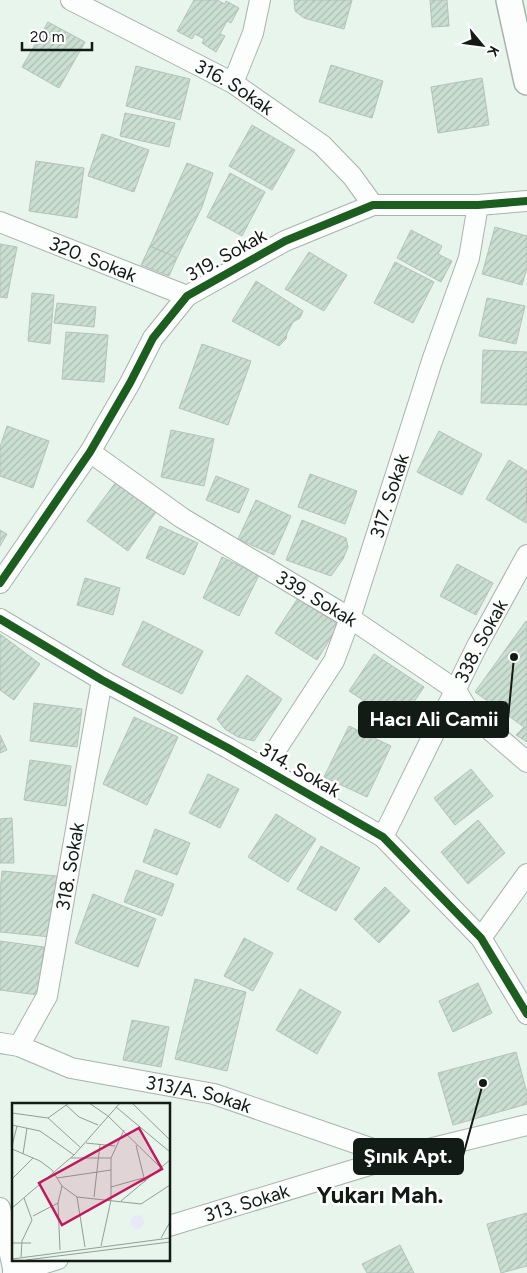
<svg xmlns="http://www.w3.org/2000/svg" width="527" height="1273" font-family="Figtree,sans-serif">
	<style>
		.building { fill: url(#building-hatch); stroke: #b6c1ba }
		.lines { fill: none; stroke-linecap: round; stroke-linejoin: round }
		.minor-casing { stroke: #a8b3ac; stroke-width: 22 }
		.tertiary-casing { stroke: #a8b3ac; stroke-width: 28 }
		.minor { stroke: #fbfefc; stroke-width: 20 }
		.tertiary { stroke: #fbfefc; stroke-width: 25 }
		.cycleway-casing { stroke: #fff; stroke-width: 11 }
		.cycleway { stroke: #1b5e20; stroke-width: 8 }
		.labels { text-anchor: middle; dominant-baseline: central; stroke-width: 5; stroke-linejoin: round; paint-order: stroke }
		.street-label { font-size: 19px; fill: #121b15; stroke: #fff }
		.district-label { font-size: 24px; font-weight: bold; fill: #121b15; stroke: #fff }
		.inset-road { fill: none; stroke: #929e96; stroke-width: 1 }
		.view { fill: #c2185b; fill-opacity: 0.15; stroke: #c2185b; stroke-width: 2.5 }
		.inset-edge { fill: none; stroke: #121b15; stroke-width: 2.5 }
		.leader { fill: none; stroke: #121b15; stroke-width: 2 }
		.callout-dot { fill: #121b15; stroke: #fff; stroke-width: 2 }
		.callout { fill: #121b15; stroke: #121b15; stroke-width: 2 }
		.callout-label { font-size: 20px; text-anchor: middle; font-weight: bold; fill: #fff }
	</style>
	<defs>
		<pattern id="building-hatch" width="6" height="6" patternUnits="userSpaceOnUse" patternTransform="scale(1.25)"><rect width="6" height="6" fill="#caded2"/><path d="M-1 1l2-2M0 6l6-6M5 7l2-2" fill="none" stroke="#acbeb3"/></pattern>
	</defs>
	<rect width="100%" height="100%" fill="#e7f5ec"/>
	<g class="building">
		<polygon points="194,0 217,0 225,4 226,1 239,8 231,23 227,21 220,34 225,36 216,52 202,43 204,39 195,34 192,39 177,31"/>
		<polygon points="294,0 352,0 344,29 304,18 295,11"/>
		<polygon points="430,0 447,0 449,26 432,27"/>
		<polygon points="48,22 85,42 59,88 22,67"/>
		<polygon points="331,65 383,81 372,118 319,102"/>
		<polygon points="136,66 190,79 180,120 126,106"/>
		<polygon points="482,78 489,125 438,133 431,87"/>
		<polygon points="125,113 175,123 169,147 120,136"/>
		<polygon points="252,125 295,150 272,190 229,166"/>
		<polygon points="102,134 149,150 134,192 88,176"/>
		<polygon points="36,161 84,168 77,218 29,211"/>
		<polygon points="187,163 213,173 202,207 177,258 150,246"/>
		<polygon points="230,173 265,192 242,236 207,217"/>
		<polygon points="495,227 527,236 527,268 522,285 482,274"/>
		<polygon points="411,230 442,246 438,254 452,261 441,282 397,258"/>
		<polygon points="0,244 17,247 7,298 0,297"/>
		<polygon points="150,246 177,258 169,276 141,265"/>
		<polygon points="309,252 347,275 324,311 285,289"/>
		<polygon points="395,262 434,282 413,323 374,303"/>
		<polygon points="256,281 303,311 300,318 293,322 287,333 286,339 279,346 232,321"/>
		<polygon points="32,293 54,295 50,344 28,341"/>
		<polygon points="487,298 525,306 516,344 479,336"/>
		<polygon points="57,303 96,307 94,327 54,323"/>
		<polygon points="66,332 108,335 104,382 62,379"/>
		<polygon points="202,344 251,361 228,425 179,408"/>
		<polygon points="483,350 527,352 527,405 481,403"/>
		<polygon points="7,426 49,441 33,488 0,476 0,447"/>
		<polygon points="171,430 214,439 204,486 161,477"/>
		<polygon points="439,431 482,454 462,495 417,472"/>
		<polygon points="509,460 527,471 526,523 486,499"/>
		<polygon points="310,474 357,491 345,524 298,507"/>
		<polygon points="216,476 249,489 239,513 206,500"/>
		<polygon points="116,482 156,512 128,551 87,521"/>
		<polygon points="256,500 291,516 274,555 238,539"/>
		<polygon points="302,520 346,538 348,547 343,559 331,576 286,560"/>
		<polygon points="160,526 198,543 184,575 146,558"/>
		<polygon points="0,530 7,534 0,546"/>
		<polygon points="222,557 259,575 239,616 203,598"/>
		<polygon points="457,564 493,583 476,615 440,596"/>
		<polygon points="85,578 120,588 113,615 77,605"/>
		<polygon points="298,598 339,625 317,660 275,633"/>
		<polygon points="143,621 203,651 182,694 122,665"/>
		<polygon points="526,621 527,622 527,742 516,735 524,727 475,692"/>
		<polygon points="0,634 40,664 14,700 0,690"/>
		<polygon points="374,654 424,687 399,724 349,691"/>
		<polygon points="247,675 282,699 254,741 238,737 225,729 217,719"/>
		<polygon points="34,703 82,709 77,747 30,741"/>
		<polygon points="134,717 178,737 147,805 103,784"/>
		<polygon points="349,726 391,746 367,797 324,777"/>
		<polygon points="0,735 7,750 0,753"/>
		<polygon points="30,760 71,766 66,806 24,800"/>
		<polygon points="471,769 493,796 455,825 434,798"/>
		<polygon points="208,774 239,789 220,828 189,813"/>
		<polygon points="276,814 316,839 288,882 248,857"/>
		<polygon points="12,818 14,863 0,863 0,819"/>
		<polygon points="478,820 505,853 468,884 441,852"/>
		<polygon points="155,829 190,843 177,875 143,862"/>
		<polygon points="321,846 360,868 336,911 297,889"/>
		<polygon points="136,870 174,884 162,916 124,902"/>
		<polygon points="2,871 57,876 51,937 0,932 0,892"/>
		<polygon points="385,887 410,911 379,943 354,919"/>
		<polygon points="93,894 156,919 138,967 75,943"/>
		<polygon points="244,938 273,953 253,991 224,976"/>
		<polygon points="0,941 44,947 38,995 0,990"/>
		<polygon points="195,979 246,992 227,1071 175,1059"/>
		<polygon points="478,983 492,1013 453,1032 439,1001"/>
		<polygon points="300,989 341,1012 317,1054 276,1030"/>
		<polygon points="132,1020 169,1027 161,1067 123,1060"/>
		<polygon points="516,1052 527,1093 527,1104 453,1125 438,1073"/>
		<polygon points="527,1213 527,1266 501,1273 487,1224"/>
		<polygon points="400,1245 414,1273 367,1273 362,1264"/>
	</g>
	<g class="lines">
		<g class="minor-casing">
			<g id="minor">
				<path id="s1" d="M 71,0 L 233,83 L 322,145 L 352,176 L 373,205"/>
				<polyline points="233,83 253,33 260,0"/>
				<path id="s2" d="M 0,222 L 187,296"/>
				<path id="s3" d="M 90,452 L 182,518 L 350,618 L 456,690 L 469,712 L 527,762"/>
				<polyline points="0,583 90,452 130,383 153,338 187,296 285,241 373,205 478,205 527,201"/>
				<polyline points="0,619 102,680 228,748 383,837 481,938 527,1014"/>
				<path id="s4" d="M 264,768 L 334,661 L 350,618 L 432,361 L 469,258 L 478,205"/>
				<path id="s5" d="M 383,837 L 477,646 L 527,555"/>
				<polyline points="481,938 527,874"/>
				<path id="s6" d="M 0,1043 L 19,1046 L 71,1068 L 214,1094 L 396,1157"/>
				<path id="s7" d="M 19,1046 L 47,996 L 102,680"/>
				<polyline points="0,1208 14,1273"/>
				<path id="s8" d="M 169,1226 L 396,1157 L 527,1125"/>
				<polyline points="13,1273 58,1259"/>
			</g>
		</g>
		<g class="tertiary-casing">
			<polyline id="tertiary" points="509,0 527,82"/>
		</g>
		<use href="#minor" class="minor"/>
		<use href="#tertiary" class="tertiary"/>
		<g class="cycleway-casing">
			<g id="cycleway">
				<polyline points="0,583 90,452 130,383 153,338 187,296 285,241 373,205 478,205 527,201"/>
				<polyline points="0,619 102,680 228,748 383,837 481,938 527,1014"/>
			</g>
		</g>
		<use href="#cycleway" class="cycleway"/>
	</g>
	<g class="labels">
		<g class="street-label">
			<text stroke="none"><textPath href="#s1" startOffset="185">316. Sokak</textPath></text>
			<text transform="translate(226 255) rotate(-29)">319. Sokak</text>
			<text stroke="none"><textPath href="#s2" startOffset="100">320. Sokak</textPath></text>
			<text stroke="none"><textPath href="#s4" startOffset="302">317. Sokak</textPath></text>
			<text stroke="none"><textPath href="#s3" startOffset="270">339. Sokak</textPath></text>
			<text stroke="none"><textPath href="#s5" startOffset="219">338. Sokak</textPath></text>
			<text transform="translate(300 770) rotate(30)">314. Sokak</text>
			<text stroke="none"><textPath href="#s7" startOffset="189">318. Sokak</textPath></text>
			<text stroke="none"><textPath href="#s6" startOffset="206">313/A. Sokak</textPath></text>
			<text stroke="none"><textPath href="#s8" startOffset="81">313. Sokak</textPath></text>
		</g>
		<g class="district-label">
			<text x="380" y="1194">Yukarı Mah.</text>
		</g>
	</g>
	<g transform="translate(12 1103)">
		<rect width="158" height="158" fill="#e7f5ec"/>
		<path d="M118 119a7 7 0 1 1 14 0a7 7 0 1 1-14 0Z" fill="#e8e9f6"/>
		<path class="inset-road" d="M 77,0 L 96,13 L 149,65M 120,0 L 158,37M 54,2 L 67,14 L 86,22M 104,4 L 158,49M 0,10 L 36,15 L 57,0M 36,15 L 69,45M 0,22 L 28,28 L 62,52M 74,40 L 103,43M 124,42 L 133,79M 0,43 L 5,23M 0,46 L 28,58 L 40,67 L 50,83 L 65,94 L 129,101 L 158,82M 11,51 L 15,25M 59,55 L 99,55M 45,75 L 99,67M 0,76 L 21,55M 99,84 L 131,75M 65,94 L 73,144M 82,94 L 88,41M 109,98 L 158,57M 0,105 L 62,52 L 108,0M 21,113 L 46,100M 149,135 L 158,119M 0,140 L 19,140M 89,143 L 99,97 L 99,55 L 112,27M 48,147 L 46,100 L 50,83M 9,154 L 10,138 L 20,117 L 12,95M 0,156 L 158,135M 14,157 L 158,139"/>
		<path class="view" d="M 127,25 L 150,66 L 50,122 L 27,80 Z"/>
		<rect width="158" height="158" class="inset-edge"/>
	</g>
	<path class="leader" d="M514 657L508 719M483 1083L463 1156"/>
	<g class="callout-dot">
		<circle cx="514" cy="657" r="5"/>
		<circle cx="483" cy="1083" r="5"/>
	</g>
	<g class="callout">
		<rect x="359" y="702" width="149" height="35" rx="5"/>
		<rect x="354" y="1139" width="109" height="35" rx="5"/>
	</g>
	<g class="callout-label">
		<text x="434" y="726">Hacı Ali Camii</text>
		<text x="408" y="1163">Şınık Apt.</text>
	</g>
	<g transform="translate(482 45) rotate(119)" stroke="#ffffff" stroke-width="4" paint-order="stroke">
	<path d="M0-4L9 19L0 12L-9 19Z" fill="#121b15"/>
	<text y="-8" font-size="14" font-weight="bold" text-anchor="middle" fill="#121b15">K</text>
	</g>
	<path d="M22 42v8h70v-8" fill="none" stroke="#121b15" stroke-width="2.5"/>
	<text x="30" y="42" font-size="15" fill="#121b15" stroke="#ffffff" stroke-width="4" paint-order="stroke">20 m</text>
</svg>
